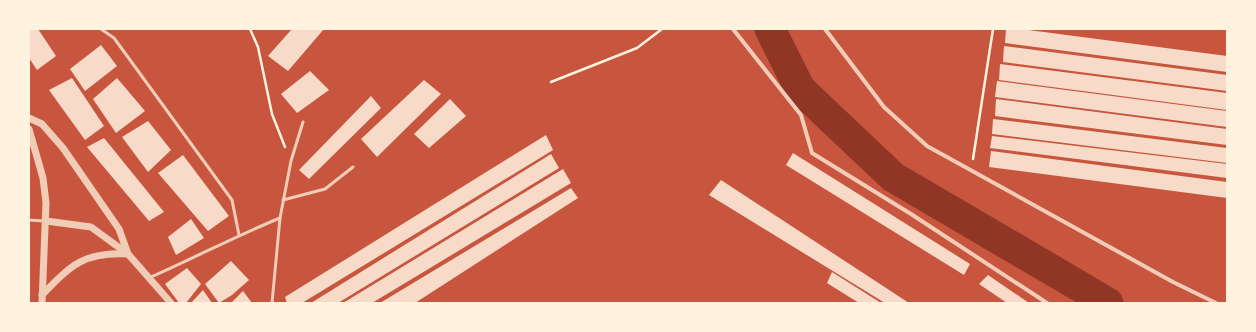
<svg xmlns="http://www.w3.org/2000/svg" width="1256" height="332" font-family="'Fira Sans',sans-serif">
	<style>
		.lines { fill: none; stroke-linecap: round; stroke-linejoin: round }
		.river { stroke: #8f3625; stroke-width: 31 }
		.building { fill: #f7dbc8 }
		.path { stroke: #fff3e0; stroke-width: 2.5 }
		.service { stroke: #f1ccb7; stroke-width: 3 }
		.minor { stroke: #f1ccb7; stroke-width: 4 }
		.tertiary { stroke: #f1ccb7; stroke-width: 7 }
	</style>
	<rect width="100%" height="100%" fill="#c8553d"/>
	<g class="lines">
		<polyline class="river" points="770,29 800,89 893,177 1108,303"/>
	</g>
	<g class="building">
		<polygon points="29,29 38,29 56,56 37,70 29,58"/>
		<polygon points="292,29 324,29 288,71 268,56"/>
		<polygon points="1006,29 1021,29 1227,56 1227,72 1005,43"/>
		<polygon points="101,45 117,66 85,91 70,69"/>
		<polygon points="1004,46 1227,75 1227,91 1003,62"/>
		<polygon points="1000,64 1227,93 1227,110 999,80"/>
		<polygon points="310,71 329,90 297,113 281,94"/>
		<polygon points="72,78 104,126 85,140 49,90"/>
		<polygon points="117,78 145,111 116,133 93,99"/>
		<polygon points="424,80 441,94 377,157 361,139"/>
		<polygon points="997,81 1227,111 1227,127 995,97"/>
		<polygon points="371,96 381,108 309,179 299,170"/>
		<polygon points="450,99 466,116 429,148 414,134"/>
		<polygon points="996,99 1227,129 1227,145 995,116"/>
		<polygon points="993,119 1227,148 1227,163 992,134"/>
		<polygon points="148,121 171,150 148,172 122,137"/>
		<polygon points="546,135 553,150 302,303 287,303 285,297"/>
		<polygon points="992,136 1227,164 1227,178 990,148"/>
		<polygon points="104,138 164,212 149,221 87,147"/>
		<polygon points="991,151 1227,182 1227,198 989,167"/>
		<polygon points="793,153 970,264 964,275 786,165"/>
		<polygon points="551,154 559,168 338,303 311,303"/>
		<polygon points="183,155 229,216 208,231 158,173"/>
		<polygon points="563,169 571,183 372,303 343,303"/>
		<polygon points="721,180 909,303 885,303 709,195"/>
		<polygon points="571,188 578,198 415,303 380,303"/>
		<polygon points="191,219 204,238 176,255 168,237"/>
		<polygon points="231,261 249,280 232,295 219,303 205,284"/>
		<polygon points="187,268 201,284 186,303 179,303 165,284"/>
		<polygon points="832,272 881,303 859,303 827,283"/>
		<polygon points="988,275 1029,303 1007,303 979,284"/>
		<polygon points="203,290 212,303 191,303"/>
		<polygon points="243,291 252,303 231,303"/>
	</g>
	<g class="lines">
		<g class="path">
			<polyline points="250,29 258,47 272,114 285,147"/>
			<polyline points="551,82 637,48 662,29"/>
			<polyline points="973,159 993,29"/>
		</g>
		<g class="service">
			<polyline points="101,29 114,38 232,200 239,235"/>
			<polyline points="283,200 325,189 353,167"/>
			<polyline points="29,220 44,221"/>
			<path d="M 151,277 C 194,258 236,236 280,218"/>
			<polyline points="272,303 280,218 291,161 303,122"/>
		</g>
		<g class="minor">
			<polyline points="733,29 801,115 812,153 911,214 1047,303"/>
			<polyline points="825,29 884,107 927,146 1173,282 1216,303"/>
		</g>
		<g class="tertiary">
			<polyline points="29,118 42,124 63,148 119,229 128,254"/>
			<polyline points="29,129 43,178 46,203 42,303"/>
			<polyline points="46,221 91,227 128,254 171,303"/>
			<path d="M 42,295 C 72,264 84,252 128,254"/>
		</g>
	</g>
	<rect width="1256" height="332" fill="none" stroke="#fff3e0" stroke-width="60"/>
</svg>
